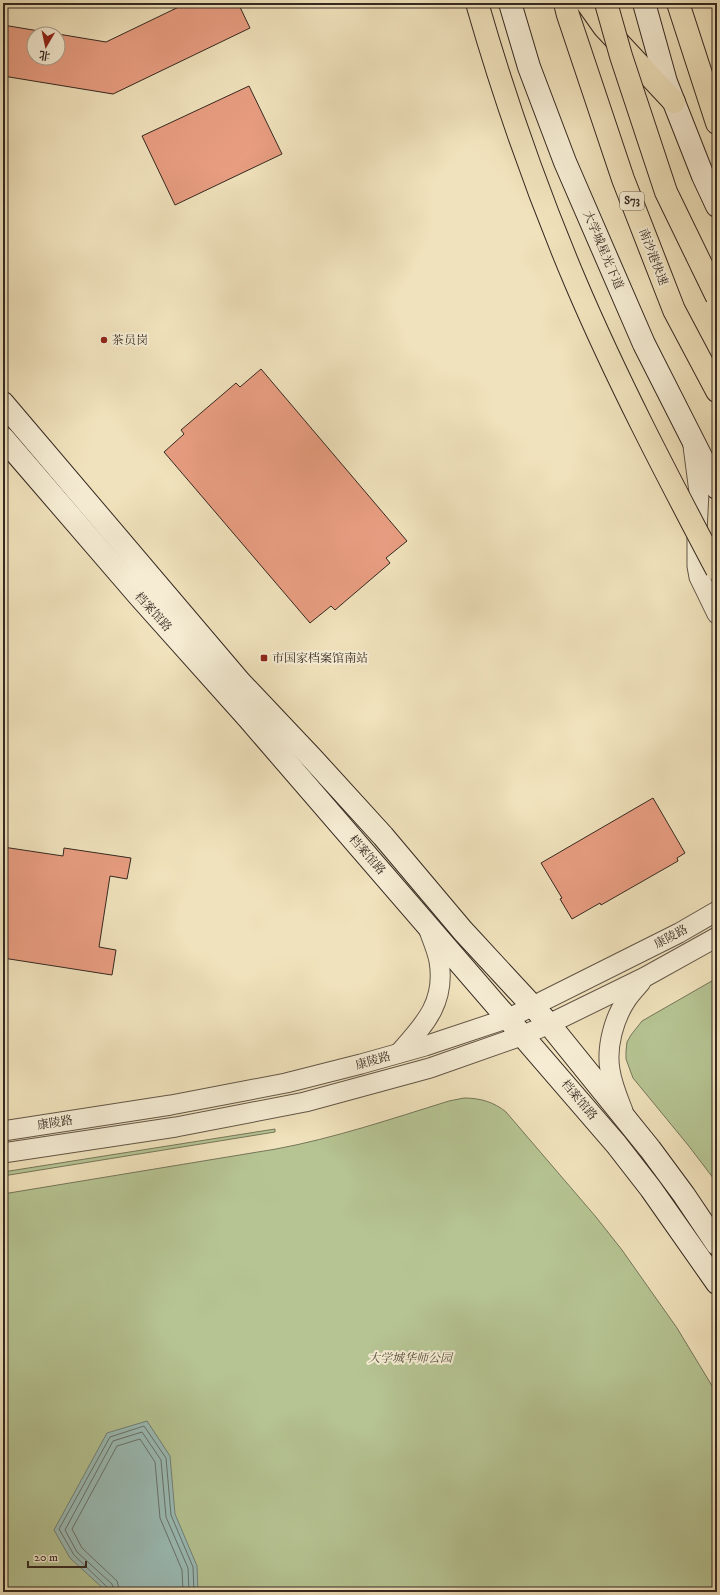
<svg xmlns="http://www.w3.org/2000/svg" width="720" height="1595" font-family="'IM FELL DW Pica','Noto Serif SC',serif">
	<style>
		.green { fill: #b6c493; stroke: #75765a }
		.water { fill: #9bbdb7; stroke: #72817b }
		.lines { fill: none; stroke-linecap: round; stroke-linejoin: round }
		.shore { stroke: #68726c; stroke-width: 1 }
		.building { fill: #e89d81; stroke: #342820 }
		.tertiary-casing { stroke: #635647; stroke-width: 21 }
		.secondary-casing { stroke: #342820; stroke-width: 24 }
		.primary-casing { stroke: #342820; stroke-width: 24 }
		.motorway-casing { stroke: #342820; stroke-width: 24 }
		.tertiary { stroke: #f5ecd3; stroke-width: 19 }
		.secondary { stroke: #f5ecd3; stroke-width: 22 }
		.primary { stroke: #f0e2bc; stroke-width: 22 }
		.motorway { stroke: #f0e2bc; stroke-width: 22 }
		.motorway-bridge-casing { stroke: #342820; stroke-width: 24; stroke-linecap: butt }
		.motorway-bridge { stroke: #f0e2bc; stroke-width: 22 }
		.poi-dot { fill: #8f2418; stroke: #f5ecd3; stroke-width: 1.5 }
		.labels { text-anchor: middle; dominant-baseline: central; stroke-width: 4; stroke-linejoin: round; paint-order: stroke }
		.shield { fill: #f5ecd3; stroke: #6e6356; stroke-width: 1 }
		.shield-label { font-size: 11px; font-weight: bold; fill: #342820 }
		.street-label { font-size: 12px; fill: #342820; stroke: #f5ecd3 }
		.poi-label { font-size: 12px; fill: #342820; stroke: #f5ecd3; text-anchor: start }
		.park-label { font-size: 12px; font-style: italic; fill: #544f3d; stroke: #f5ecd3 }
	</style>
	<rect width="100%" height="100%" fill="#f0e2bc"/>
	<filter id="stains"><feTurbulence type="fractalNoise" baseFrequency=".005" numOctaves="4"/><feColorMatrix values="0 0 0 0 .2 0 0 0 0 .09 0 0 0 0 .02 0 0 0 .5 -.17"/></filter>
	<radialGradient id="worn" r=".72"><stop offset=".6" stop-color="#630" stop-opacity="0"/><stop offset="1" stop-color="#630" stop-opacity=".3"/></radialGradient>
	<g class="green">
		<polygon points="717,978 717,1183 688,1145 633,1078 626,1059 626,1051 627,1042 631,1035 642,1021"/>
		<path d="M 464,1098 C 480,1098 494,1102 506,1112 L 596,1217 L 622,1250 L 677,1328 L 717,1394 L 717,1592 L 3,1592 L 3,1194 L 276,1149 C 335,1138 391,1119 449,1101 Z"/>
		<polygon points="275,1129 275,1132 3,1176 3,1172"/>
	</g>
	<polygon class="water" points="147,1421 170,1456 175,1514 197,1566 198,1592 107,1592 70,1558 54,1530 107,1433"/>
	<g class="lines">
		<g class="shore">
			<polyline points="109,1592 108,1588 74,1555 59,1529 110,1437 144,1426 166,1458 171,1515 193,1567 194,1592"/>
			<polyline points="114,1592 112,1584 77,1552 65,1530 113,1441 142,1432 161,1460 166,1517 188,1568 189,1592"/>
			<polyline points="120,1592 117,1581 82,1548 72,1529 117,1446 140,1439 155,1462 160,1518 182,1570 183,1592"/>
		</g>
	</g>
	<g class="building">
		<polygon points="187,3 238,3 250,28 113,94 3,76 3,25 57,34 34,34 34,58 58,58 58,34 106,42"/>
		<polygon points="249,86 282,154 175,205 142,136"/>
		<polygon points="261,369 407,541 386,558 390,563 335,610 331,606 310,623 164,452 184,434 181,430 236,383 240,387"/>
		<polygon points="653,798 685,853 677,858 678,861 601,905 600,903 572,919 560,899 562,898 541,863"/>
		<polygon points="3,847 63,856 64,848 131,858 127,879 110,876 99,947 116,950 112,975 3,958"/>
	</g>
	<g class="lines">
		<g class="tertiary-casing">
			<g id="tertiary">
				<polyline points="693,446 699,492 697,532 697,566 699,577 717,614"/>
				<path d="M 399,1053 C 424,1025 446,1003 439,961 C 437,950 432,939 428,928"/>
				<path d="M 623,1111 C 618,1098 612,1084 610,1070 C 606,1047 614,1018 627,999 C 631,993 636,988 641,982"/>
				<polyline points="3,1131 171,1105 286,1083 361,1064 425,1046 509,1018 679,933 717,911"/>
				<polyline points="3,1153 176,1127 305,1102 430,1068 524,1035 549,1024 645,977 717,937"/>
			</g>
		</g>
		<g class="secondary-casing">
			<g id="secondary">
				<polyline points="510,3 529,67 565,162 644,344 717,488"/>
				<polyline points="644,3 666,82 703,176 717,206"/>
				<polyline points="3,403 240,682 311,757 383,836 463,931 549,1024 650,1149 684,1195 717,1244"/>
				<polyline points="3,438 140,597 249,719 616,1144 651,1189 717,1283"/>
			</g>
		</g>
		<g class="primary-casing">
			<polyline id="primary" points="587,3 604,27 674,102"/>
		</g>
		<g class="motorway-casing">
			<g id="motorway">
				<polyline points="565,3 568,15 623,179 674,310 717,391"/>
				<polyline points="678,3 717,123"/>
			</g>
		</g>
		<use href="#tertiary" class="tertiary"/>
		<use href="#secondary" class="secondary"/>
		<use href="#primary" class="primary"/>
		<use href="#motorway" class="motorway"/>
		<g class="motorway-bridge-casing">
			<g id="motorway-bridge">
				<path d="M 477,3 C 504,97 537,191 575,281 C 617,380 667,475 717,570"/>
				<polyline points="606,3 621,56 666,192 717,297"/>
			</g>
		</g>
		<use href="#motorway-bridge" class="motorway-bridge"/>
	</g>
	<g class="poi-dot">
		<circle cx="104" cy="340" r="4"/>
		<rect x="260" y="654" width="8" height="8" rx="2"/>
	</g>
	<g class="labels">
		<rect class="shield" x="620" y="192" width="24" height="18" rx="3"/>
		<g class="shield-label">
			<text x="632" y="201">S73</text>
		</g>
		<g class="street-label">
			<text transform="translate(603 250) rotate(67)">大学城星光下道</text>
			<text transform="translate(653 257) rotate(69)">南沙港快速</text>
			<text transform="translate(153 612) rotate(48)">档案馆路</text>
			<text transform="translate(367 855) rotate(49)">档案馆路</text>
			<text transform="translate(671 937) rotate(-28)">康陵路</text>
			<text transform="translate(373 1061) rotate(-16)">康陵路</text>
			<text transform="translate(579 1100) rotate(50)">档案馆路</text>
			<text transform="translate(55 1123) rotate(-9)">康陵路</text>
		</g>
		<g class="poi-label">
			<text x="112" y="340">茶员岗</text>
			<text x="272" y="658">市国家档案馆南站</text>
		</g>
		<g class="park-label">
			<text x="410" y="1358">大学城华师公园</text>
		</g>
	</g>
	<rect width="720" height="1595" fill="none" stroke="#f0e2bc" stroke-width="16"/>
	<rect x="4" y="4" width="712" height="1587" fill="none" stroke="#342820" stroke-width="2"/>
	<rect x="8" y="8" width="704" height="1579" fill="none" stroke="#342820"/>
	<g transform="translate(46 46) rotate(189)"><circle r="19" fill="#f5ecd3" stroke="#a89e8b"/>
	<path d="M0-3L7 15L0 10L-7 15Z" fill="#8f2418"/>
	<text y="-6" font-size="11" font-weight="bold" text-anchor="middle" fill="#342820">北</text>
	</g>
	<path d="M28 1561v6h58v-6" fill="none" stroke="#342820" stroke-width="2"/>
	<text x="34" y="1561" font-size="12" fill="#342820" stroke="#f5ecd3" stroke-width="3" paint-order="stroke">20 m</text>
	<rect width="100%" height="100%" filter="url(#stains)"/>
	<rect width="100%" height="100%" fill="url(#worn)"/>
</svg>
